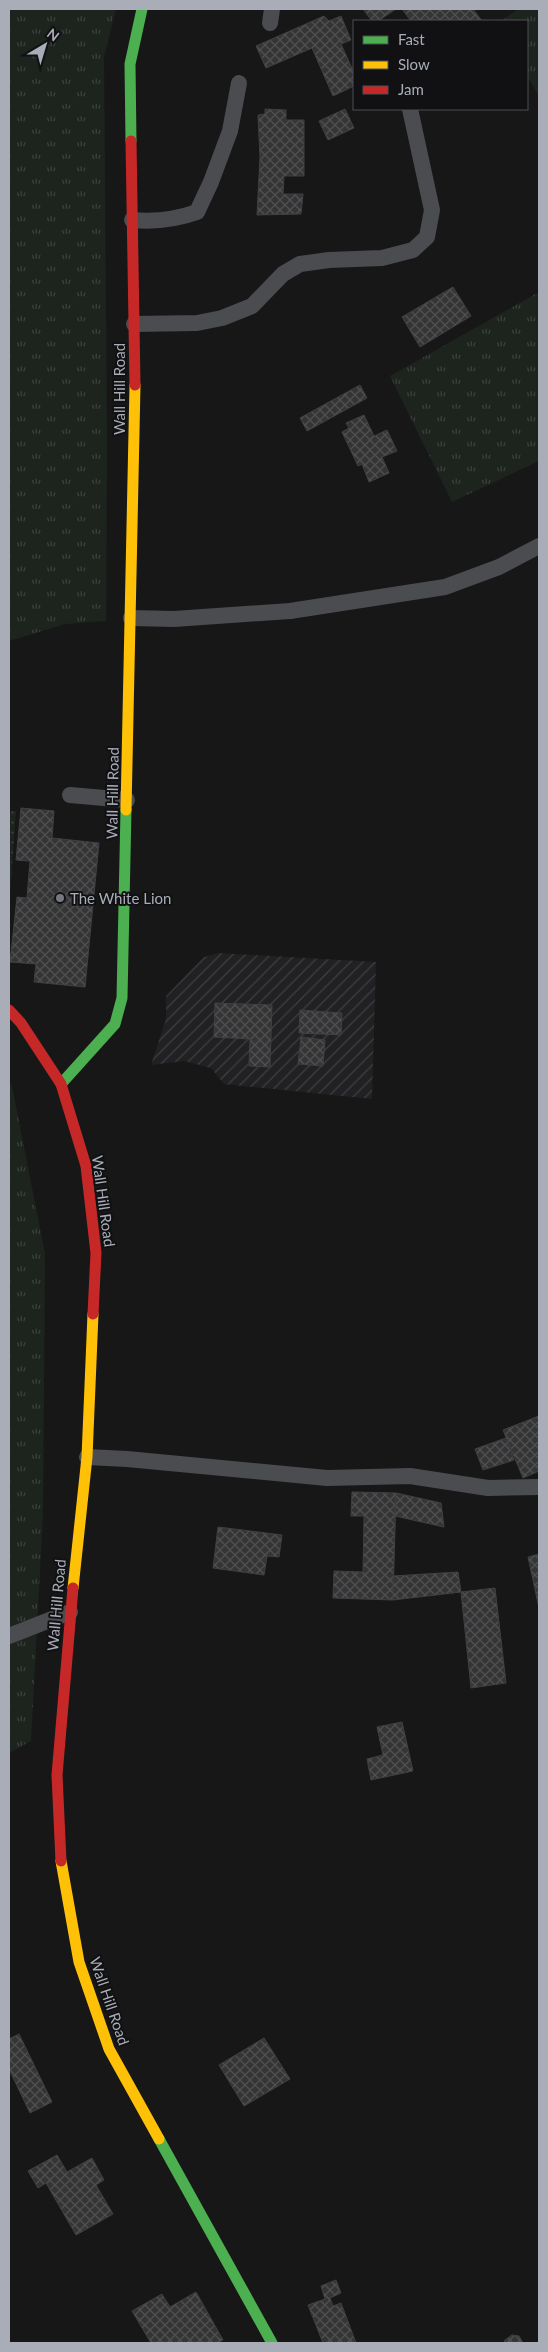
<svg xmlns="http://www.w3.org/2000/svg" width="548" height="2352" font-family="Lato,sans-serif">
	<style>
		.industrial { fill: url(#industrial-furrows) }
		.grass { fill: url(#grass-tufts) }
		.garden { fill: url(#garden-dots) }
		.building { fill: url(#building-cross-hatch); stroke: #3f4043 }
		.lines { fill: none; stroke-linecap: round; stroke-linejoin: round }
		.lane { stroke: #4b4c50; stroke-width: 16 }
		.fast { stroke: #4caf50; stroke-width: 11 }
		.slow { stroke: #ffc107; stroke-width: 11 }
		.jam { stroke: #c62828; stroke-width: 11 }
		.poi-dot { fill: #757880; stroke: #111113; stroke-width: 2 }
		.labels { text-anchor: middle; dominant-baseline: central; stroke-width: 4; stroke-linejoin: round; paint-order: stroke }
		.street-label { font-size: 15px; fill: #a8adb8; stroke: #111113 }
		.poi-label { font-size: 15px; fill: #a8adb8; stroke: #111113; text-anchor: start }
	</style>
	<defs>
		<pattern id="industrial-furrows" width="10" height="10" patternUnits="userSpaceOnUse" patternTransform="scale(1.25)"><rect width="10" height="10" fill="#212123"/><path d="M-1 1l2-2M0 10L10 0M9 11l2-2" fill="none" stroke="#3e3f41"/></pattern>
		<pattern id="grass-tufts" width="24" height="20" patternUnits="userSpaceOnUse" patternTransform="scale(1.25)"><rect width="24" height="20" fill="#1d241e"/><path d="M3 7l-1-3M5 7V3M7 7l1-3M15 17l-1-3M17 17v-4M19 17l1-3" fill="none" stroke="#3b413d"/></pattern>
		<pattern id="garden-dots" width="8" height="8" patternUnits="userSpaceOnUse" patternTransform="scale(1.25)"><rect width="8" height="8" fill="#1d241e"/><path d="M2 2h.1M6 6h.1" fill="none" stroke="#3b413d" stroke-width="1.8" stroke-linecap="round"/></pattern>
		<pattern id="building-cross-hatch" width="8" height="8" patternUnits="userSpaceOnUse" patternTransform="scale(1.25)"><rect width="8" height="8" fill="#353536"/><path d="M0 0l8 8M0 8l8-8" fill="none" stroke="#4f5051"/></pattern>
	</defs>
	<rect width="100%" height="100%" fill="#171717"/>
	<polygon class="industrial" points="218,953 376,962 372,1099 224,1084 211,1068 184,1061 151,1065 166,1019 166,996 204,957"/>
	<g class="grass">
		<polygon points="9,9 116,9 104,57 107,444 106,621 65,624 9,641"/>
		<polygon points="519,9 539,9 539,96 527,76 527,21 501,21"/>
		<polygon points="539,292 539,461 452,502 390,376"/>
		<polygon points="9,1082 12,1086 45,1254 43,1513 31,1741 9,1753"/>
	</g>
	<polygon class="garden" points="9,811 16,811 9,910"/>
	<g class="building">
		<polygon points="363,9 396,9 378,21 372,21"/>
		<polygon points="402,9 473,9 482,21 411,21"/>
		<polygon points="324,16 329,21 341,16 351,40 341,44 354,73 354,86 333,96 312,48 266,68 256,46"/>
		<polygon points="265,109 286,110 286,120 304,120 304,176 284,176 283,194 303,194 301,214 257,215 260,157 258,115 265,114"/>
		<polygon points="345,109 354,128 328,140 319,121"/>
		<polygon points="453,287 471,316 420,347 402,317"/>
		<polygon points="360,385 367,398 307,431 300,418"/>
		<polygon points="364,415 374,436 387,430 397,451 382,457 389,473 369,482 362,464 358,466 342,432 349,428 346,423"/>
		<polygon points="21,808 54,811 52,838 99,843 85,987 34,982 36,964 10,962 17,897 27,898 30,861 16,860"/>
		<polygon points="215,1003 272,1005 270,1067 249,1066 250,1039 214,1037"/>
		<polygon points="300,1010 342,1013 341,1035 299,1033"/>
		<polygon points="301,1037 325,1040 323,1066 298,1064"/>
		<polygon points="539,1416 539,1471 523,1478 503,1430"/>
		<polygon points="506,1438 514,1460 483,1470 475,1449"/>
		<polygon points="352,1492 396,1493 393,1600 333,1598 334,1571 363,1572 364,1516 351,1516"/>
		<polygon points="396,1493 441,1503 444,1527 395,1516"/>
		<polygon points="218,1527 282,1535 279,1557 267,1556 264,1575 213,1568"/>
		<polygon points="539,1554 539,1608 528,1557"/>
		<polygon points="458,1572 461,1592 393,1600 393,1576"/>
		<polygon points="495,1588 506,1683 471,1688 461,1592"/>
		<polygon points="402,1722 413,1771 371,1780 367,1759 383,1755 377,1727"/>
		<polygon points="19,2034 52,2102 30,2113 9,2069 9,2039"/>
		<polygon points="264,2038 290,2079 244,2106 219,2065"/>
		<polygon points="57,2155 67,2172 92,2158 104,2180 96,2185 113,2214 76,2235 46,2183 38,2188 28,2171"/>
		<polygon points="336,2280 341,2293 330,2298 333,2306 341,2303 356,2343 323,2343 308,2305 325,2299 321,2286"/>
		<polygon points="196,2292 223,2340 217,2343 151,2343 132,2311 162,2294 170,2307"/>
		<polygon points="512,2335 519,2336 523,2343 504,2343 505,2340"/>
	</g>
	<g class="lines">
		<g class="lane">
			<polyline points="270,23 272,9"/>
			<path d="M 132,220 C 155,222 175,220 197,212 L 211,182 L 230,131 L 239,83"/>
			<polyline points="134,324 197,323 222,318 252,306 283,274 300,264 329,260 382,258 413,250 427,237 432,210 410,109"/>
			<polyline points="131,618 174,619 290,611 445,587 499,567 539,546"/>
			<polyline points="70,795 127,800"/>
			<polyline points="87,1457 127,1459 327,1478 410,1476 488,1488 539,1487"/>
			<polyline points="9,1636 70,1612"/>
		</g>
		<g class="fast">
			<polyline points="131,141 130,64 142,9"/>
			<polyline points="61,1084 115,1024 122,998 126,810"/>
			<polyline points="159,2139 272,2343"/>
		</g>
		<g class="slow">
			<polyline points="126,810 135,385"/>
			<polyline points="73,1588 87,1457 93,1314"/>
			<polyline points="61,1861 79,1962 109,2049 159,2139"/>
		</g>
		<g class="jam">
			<polyline points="131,141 135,385"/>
			<polyline points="9,1010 21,1023 61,1084 86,1166 96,1253 93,1314"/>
			<polyline points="61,1861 57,1775 73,1588"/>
		</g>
	</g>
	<circle class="poi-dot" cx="60" cy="898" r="5"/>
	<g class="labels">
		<g class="street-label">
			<text transform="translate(119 389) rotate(-90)">Wall Hill Road</text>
			<text transform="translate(112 793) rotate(-89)">Wall Hill Road</text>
			<text transform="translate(104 1201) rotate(82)">Wall Hill Road</text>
			<text transform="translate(56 1605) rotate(-85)">Wall Hill Road</text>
			<text transform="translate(110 2001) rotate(71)">Wall Hill Road</text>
		</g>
		<g class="poi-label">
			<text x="70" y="898">The White Lion</text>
		</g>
	</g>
	<rect width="548" height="2352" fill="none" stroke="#a8adb8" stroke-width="20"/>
	<rect x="353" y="20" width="175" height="90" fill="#111113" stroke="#4d4f55"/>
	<rect x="363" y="36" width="25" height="8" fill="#4caf50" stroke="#4d4f55"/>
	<text x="398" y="45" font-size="15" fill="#a8adb8">Fast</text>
	<rect x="363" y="61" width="25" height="8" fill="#ffc107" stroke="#4d4f55"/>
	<text x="398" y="70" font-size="15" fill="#a8adb8">Slow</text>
	<rect x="363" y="86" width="25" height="8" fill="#c62828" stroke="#4d4f55"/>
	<text x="398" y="95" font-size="15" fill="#a8adb8">Jam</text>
	<g transform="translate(45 45) rotate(38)" stroke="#111113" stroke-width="4" paint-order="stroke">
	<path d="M0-4L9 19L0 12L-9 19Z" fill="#a8adb8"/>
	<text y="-8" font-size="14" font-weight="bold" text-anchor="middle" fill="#a8adb8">N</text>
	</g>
</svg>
